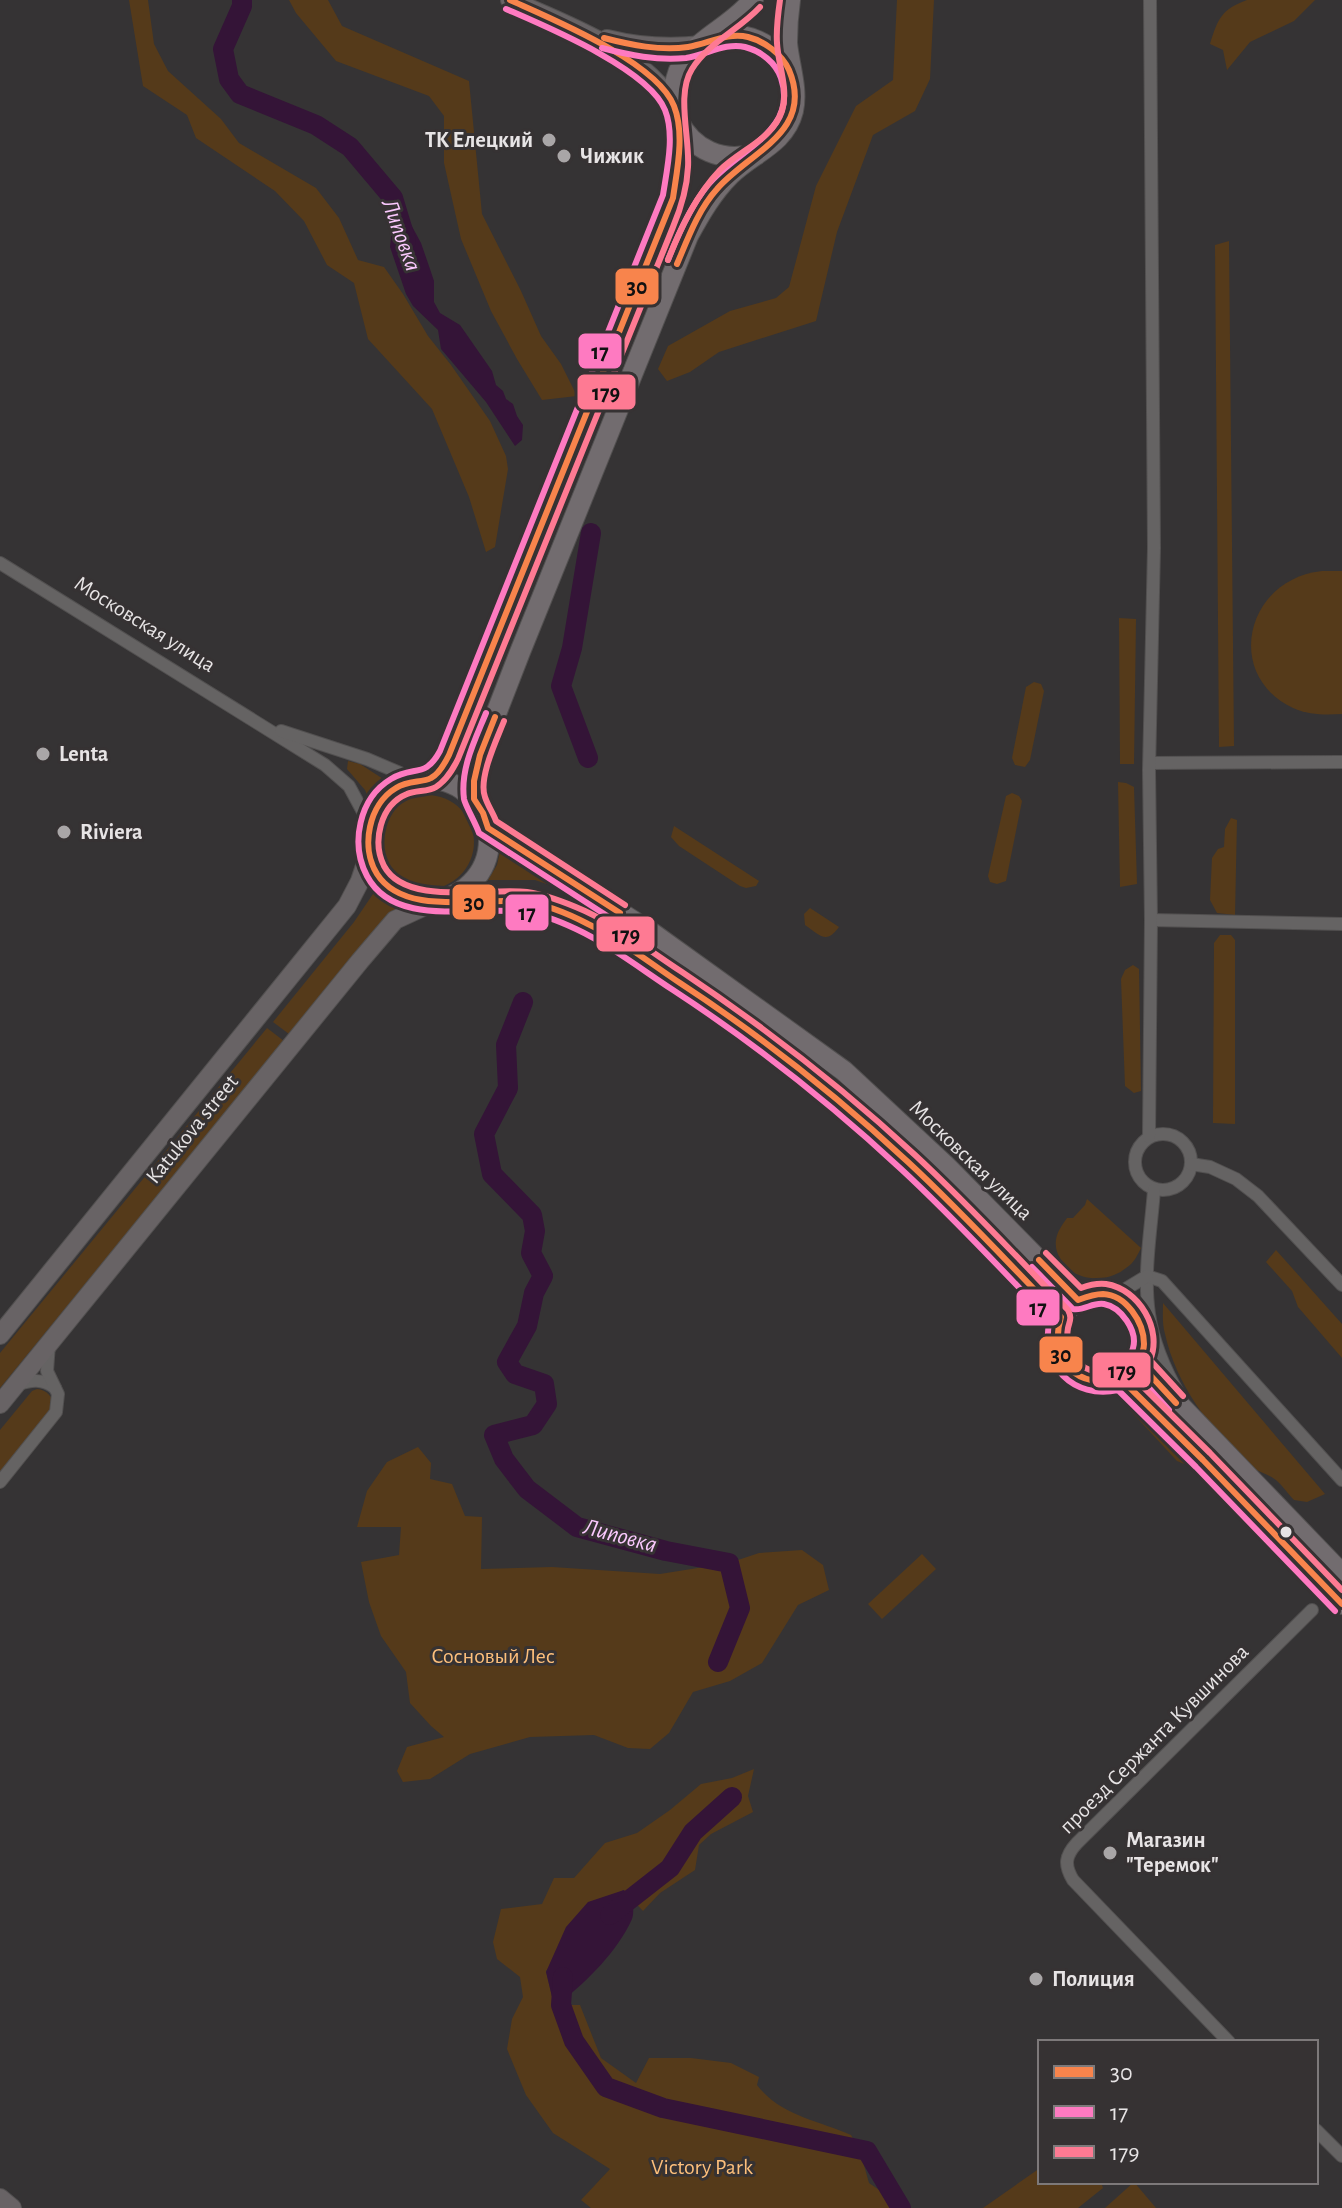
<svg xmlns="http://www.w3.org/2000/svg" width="1342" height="2208" font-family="'Alegreya Sans',sans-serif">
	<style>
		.green { fill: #553a1a }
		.water { fill: #341437 }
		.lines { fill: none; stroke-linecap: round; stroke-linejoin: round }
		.river { stroke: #341437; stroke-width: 20 }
		.street-casing { stroke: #525050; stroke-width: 14 }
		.secondary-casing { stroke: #525050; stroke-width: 20 }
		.primary-casing { stroke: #525050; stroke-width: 22 }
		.street { stroke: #656363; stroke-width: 12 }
		.secondary { stroke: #686365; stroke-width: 18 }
		.primary { stroke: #726c6f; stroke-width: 20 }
		.bus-1-casing { stroke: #363233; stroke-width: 12 }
		.bus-2-casing { stroke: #363233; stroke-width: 12 }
		.bus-3-casing { stroke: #363233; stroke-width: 12 }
		.bus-1 { stroke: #f8844c; stroke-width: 6 }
		.bus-2 { stroke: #fe7ac1; stroke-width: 6 }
		.bus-3 { stroke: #fe7a93; stroke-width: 6 }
		.poi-dot { fill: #a9a6a7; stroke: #363233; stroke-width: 3 }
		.bus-dot { fill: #e7e4e5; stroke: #363233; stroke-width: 3 }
		.labels { text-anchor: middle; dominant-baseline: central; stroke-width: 6; stroke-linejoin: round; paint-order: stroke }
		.poi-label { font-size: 22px; font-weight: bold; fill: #e7e4e5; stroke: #363233; text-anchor: start }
		.street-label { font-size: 22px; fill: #e7e4e5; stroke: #363233 }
		.park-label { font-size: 22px; fill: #fdbf7b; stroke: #363233 }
		.water-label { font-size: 24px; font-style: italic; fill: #fbc9fe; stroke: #363233 }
		.line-badge { stroke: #363233; stroke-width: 3 }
		.pale-badge-label { font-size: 22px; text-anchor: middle; font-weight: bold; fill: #111 }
	</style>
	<rect width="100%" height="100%" fill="#353334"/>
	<g class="green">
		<polygon points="129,0 148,0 154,44 168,71 221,119 239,143 316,188 339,218 358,260 384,267 403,294 428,336 451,365 490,421 506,456 508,469 495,547 486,552 469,497 432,409 368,339 354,283 327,265 304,221 275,191 196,138 187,115 143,86"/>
		<polygon points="289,0 328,0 342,26 469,81 482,214 521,291 541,336 561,364 577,396 542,400 517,359 491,311 461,239 444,163 444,116 429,96 336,61 296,13"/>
		<polygon points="897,0 934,0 930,79 915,111 873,135 837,232 816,321 719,352 690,372 667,381 658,369 668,346 730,311 776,298 789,287 816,186 856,106 893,80"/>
		<path d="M 1247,0 L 1315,0 L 1294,21 L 1250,42 L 1227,70 L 1223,50 L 1210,44 C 1218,18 1222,9 1247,0 Z"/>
		<polygon points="1229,241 1234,746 1219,747 1215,245"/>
		<path d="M 1322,571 L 1342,571 L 1342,714 C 1325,715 1309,715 1293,708 C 1223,675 1246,579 1322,571 Z"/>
		<polygon points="1119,618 1136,619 1134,764 1120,764"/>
		<polygon points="1034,682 1041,684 1044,691 1030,760 1025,767 1015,765 1012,758 1026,687"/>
		<polygon points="348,761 360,764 391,784 371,805 365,790 347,769"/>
		<polygon points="1118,782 1126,783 1134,787 1137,884 1120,887"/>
		<polygon points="1012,793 1019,796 1022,801 1006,881 997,884 990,882 988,876 1006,796"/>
		<circle cx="427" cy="842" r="47"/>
		<polygon points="1231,818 1237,820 1235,915 1217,913 1210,900 1212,858 1218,849 1224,847 1225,829"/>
		<polygon points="674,826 759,881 756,886 746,888 740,886 679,846 671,837"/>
		<polygon points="501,847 579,895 535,880 488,880 497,865"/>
		<polygon points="379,889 397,904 396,911 289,1034 273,1022 354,922 373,894"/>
		<path d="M 810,908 L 839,927 C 826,945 820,935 805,925 L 804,914 Z"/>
		<polygon points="1220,935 1231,935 1235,940 1235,1124 1213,1123 1214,943"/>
		<polygon points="1133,965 1139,969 1141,1091 1134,1093 1125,1086 1121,979 1125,970"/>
		<polygon points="267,1028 284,1041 0,1388 0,1353"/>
		<path d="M 1087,1199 L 1141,1248 C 1137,1256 1134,1263 1126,1268 C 1107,1284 1072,1282 1060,1258 C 1057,1253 1055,1247 1056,1240 C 1057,1232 1062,1225 1067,1218 L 1073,1218 L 1085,1205 Z"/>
		<polygon points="1276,1250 1342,1324 1342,1358 1298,1307 1292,1291 1266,1262"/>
		<path d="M 1163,1303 L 1325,1494 L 1307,1502 L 1294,1500 C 1287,1493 1281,1483 1273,1478 C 1264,1472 1254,1471 1246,1463 C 1210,1429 1176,1384 1165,1334 C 1162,1324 1163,1313 1163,1303 Z"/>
		<path d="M 37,1389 C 47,1390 52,1396 54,1406 L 0,1475 L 0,1430 L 32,1391 Z"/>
		<polygon points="1139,1403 1191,1460 1187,1465 1177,1461 1128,1408 1131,1404"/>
		<polygon points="418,1447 431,1463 430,1479 452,1484 465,1516 482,1517 481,1569 552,1567 660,1574 729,1563 759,1553 802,1550 823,1565 829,1590 798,1605 762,1663 730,1681 693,1692 669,1733 650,1749 628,1748 594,1735 530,1737 470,1754 430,1779 403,1782 397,1771 407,1747 444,1737 431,1726 410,1703 406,1672 381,1636 369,1602 361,1562 399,1555 401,1527 357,1527 367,1491 387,1462"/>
		<polygon points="922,1554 936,1569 882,1619 868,1604"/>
		<path d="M 754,1769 L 748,1796 L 753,1812 L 711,1834 L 699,1845 L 695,1870 L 660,1893 L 643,1911 L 623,1890 L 546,1971 L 556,2013 L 561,2005 L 580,2005 L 601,2058 L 636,2083 L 649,2058 L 691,2058 L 731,2063 L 759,2077 L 757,2085 C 781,2116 818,2120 851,2135 L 860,2151 L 869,2183 L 888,2196 L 892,2208 L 591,2208 L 581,2200 L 610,2169 L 553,2133 L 526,2095 L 507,2049 L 512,2019 L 523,1997 L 520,1977 L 497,1959 L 493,1942 L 501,1909 L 542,1904 L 554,1878 L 574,1878 L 605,1843 L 637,1833 L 670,1810 L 701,1784 L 732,1778 Z"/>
		<polygon points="1040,2168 1040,2182 1101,2182 1103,2188 1078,2208 983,2208"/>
		<polygon points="1134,2182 1156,2208 1105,2208"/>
	</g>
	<g class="water">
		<polygon points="399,216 408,219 421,243 430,269 434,281 434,302 440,313 460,325 492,371 496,385 503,391 506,399 513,404 517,416 523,425 522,440 515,446 486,402 441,349 438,330 413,306 406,294 390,247 391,237"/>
		<path d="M 624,1890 L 633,1901 C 633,1907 634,1914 632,1919 C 617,1952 588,1980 561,2002 L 553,2001 L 546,1972 L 566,1927 L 588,1902 Z"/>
	</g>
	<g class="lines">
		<g class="river">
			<polyline points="242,0 242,6 223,49 229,79 240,94 316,125 350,147 393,198 406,241"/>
			<polyline points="588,758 561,686 572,648 591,533"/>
			<polyline points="523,1002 506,1045 508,1088 484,1134 492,1174 532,1215 535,1231 531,1253 543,1276 534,1293 527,1326 507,1362 515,1374 544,1384 547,1404 533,1425 494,1435 504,1459 527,1489 577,1527 666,1551 729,1563 740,1608 718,1662"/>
			<polyline points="610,1915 670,1868 693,1832 732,1797"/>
			<polyline points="563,1977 561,2005 574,2041 606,2087 663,2108 867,2151 901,2208"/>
		</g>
		<g class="street-casing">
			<g id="street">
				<polyline points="0,563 325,765 349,786 369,823"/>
				<polyline points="281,731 367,759 414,779"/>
				<polyline points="1150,763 1342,762"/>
				<polyline points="1151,920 1342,924"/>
				<circle cx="1163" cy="1162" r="28"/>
				<polyline points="1149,1137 1151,920 1149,770 1154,548 1150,0"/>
				<polyline points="1191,1164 1210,1167 1236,1179 1258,1196 1342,1285"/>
				<path d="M 1154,1190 C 1151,1230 1143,1274 1149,1314 C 1153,1342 1166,1372 1180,1396"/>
				<polyline points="1147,1276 1162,1281 1342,1480"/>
				<polyline points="1111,1295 1124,1290 1147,1276"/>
				<path d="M 16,1385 C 31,1380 42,1378 55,1388"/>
				<polyline points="0,1482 56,1412 58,1394 47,1371 49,1344"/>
				<path d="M 1229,2042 L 1073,1880 C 1064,1865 1065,1856 1077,1843 L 1312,1610"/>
				<polyline points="1316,2130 1342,2156"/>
			</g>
		</g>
		<g class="secondary-casing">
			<g id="secondary">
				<path d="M 510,0 C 562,23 646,53 674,106"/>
				<path d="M 607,39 C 639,47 668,49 702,45"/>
				<polyline points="0,1335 347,906 360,881 369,854"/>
				<polyline points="0,1404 360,961 395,920 436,901"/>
				<polyline points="0,2198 12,2208"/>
			</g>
		</g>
		<g class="primary-casing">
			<g id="primary">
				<path d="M 712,39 C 744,29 774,42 789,72"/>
				<path d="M 678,120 C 692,150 723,163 754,154"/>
				<path d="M 430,779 L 442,768 L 449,755 L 673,198 C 676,181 678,165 678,148 C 678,117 665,84 687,57 C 705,35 734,24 753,0"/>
				<circle cx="428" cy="840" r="61"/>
				<path d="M 474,799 L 475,771 L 480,755 L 520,652 L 688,236 C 700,214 712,193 730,175 C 752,153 785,144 793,111 C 798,89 789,65 787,43 C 787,29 788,14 790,0"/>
				<polyline points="488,828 652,933 844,1071 946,1166 1078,1300"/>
				<path d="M 436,901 C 475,900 513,897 551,908 C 591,920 627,948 662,971 C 741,1022 820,1080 889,1144 C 948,1199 1004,1259 1061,1317"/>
				<path d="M 1092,1294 C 1097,1295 1105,1294 1111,1295 C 1130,1301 1148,1330 1143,1350 C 1141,1359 1135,1365 1129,1371 C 1084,1415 1014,1324 1092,1294 Z"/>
				<polyline points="1138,1362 1342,1574"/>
				<polyline points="1121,1379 1203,1460 1342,1604"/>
			</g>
		</g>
		<use href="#street" class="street"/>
		<use href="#secondary" class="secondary"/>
		<use href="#primary" class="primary"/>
		<g class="bus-1-casing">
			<g id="bus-1">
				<path d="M 510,0 C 552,19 657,62 674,106 C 685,134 677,170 673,198 L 449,755 C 445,763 439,774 431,778 C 422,783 408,780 396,788 C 369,804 360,847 377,874 C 405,918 483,896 526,902 C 548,905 569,914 588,924 C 621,940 650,963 680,983 C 761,1036 837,1096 908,1162 C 961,1211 1010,1265 1061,1317 C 1048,1361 1077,1390 1121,1379 L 1203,1460 L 1342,1604"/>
				<path d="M 604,38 C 631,45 660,51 688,47 C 708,44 727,32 748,37 C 764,41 782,54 789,70 C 815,132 749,152 717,189 C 698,210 688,238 677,264"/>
				<polyline points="495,717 480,755 474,781 474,799 483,813 488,828 620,913"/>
				<path d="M 1039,1260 L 1078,1300 C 1086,1297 1094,1294 1103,1294 C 1126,1295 1144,1322 1144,1344 C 1144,1351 1141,1356 1138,1362 L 1176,1403"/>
			</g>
		</g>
		<g class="bus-2-casing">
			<g id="bus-2">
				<path d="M 506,9 C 545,26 649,69 665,110 C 675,135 667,169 663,195 L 440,751 C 425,779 414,765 391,779 C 359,798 350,844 367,876 C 395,929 476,905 524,912 C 542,914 559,921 576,929 C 610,945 641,969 673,990 C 754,1043 830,1103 901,1169 C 953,1217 1001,1269 1050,1320 C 1038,1365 1074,1400 1118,1390 L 1196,1467 L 1335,1611"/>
				<path d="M 602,48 C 629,55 657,61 686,58 C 706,55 726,42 745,47 C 761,51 776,63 781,78 C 799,132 736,150 708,185 C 690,207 678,234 668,260"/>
				<path d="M 486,713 C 475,740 460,769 464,799 C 465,805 476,824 479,833 L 615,921"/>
				<path d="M 1032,1267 L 1073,1309 C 1084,1311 1093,1302 1104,1304 C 1121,1307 1138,1331 1133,1348 C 1131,1356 1128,1358 1129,1366 L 1169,1410"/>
			</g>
		</g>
		<g class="bus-3-casing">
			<g id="bus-3">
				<path d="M 760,7 C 740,29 708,43 692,69 C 676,94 690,138 688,167 C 687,188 681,208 673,227 L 458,759 C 453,769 447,780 436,787 C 428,792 416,790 407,794 C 380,805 372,842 384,866 C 406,907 489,887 527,892 C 547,895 567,903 585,911 C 619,927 650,951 682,972 C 764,1027 843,1088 915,1155 C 968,1204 1018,1258 1068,1310 C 1072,1318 1070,1320 1068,1328 C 1065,1345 1073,1364 1090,1370 C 1103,1375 1115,1367 1127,1371 L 1210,1453 L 1342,1590"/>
				<path d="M 668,260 C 681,228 696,195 720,170 C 740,150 773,139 782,111 C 789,89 778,65 777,43 C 776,29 778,14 780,0"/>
				<path d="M 504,721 C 497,739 478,778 485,797 C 488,806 493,813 496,821 L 625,905"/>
				<path d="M 1046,1253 L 1081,1288 C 1089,1285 1097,1283 1106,1284 C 1139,1289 1163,1330 1150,1360 L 1183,1396"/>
			</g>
		</g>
		<use href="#bus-1" class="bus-1"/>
		<use href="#bus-2" class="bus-2"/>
		<use href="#bus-3" class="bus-3"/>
	</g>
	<g class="poi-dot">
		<circle cx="549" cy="140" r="8"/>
		<circle cx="564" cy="156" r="8"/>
		<circle cx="43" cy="754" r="8"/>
		<circle cx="64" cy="832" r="8"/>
		<circle cx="1110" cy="1853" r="8"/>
		<circle cx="1036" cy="1979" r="8"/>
	</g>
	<circle class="bus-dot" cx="1286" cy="1532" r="7"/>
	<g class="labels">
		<g class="poi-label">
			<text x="533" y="140" text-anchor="end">ТК Елецкий</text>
			<text x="580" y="156">Чижик</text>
			<text x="59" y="754">Lenta</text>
			<text x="80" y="832">Riviera</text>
			<text x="1126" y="1840">Магазин<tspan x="1126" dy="25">"Теремок"</tspan></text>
			<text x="1052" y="1979">Полиция</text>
		</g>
		<g class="street-label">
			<text transform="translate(145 624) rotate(32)">Московская улица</text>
			<text transform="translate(192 1129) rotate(-51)">Katukova street</text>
			<text transform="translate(971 1160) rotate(44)">Московская улица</text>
			<text transform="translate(1154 1739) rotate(-45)">проезд Сержанта Кувшинова</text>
		</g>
		<g class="park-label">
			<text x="493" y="1656">Сосновый Лес</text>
			<text x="702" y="2167">Victory Park</text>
		</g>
		<g class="water-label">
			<text transform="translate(401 235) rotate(70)">Липовка</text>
			<text transform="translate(620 1536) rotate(15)">Липовка</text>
		</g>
	</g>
	<g class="line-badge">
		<rect x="614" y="267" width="46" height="39" rx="8" fill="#f8844c"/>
		<rect x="577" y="332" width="46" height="38" rx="8" fill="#fe7ac1"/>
		<rect x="576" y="373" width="61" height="38" rx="8" fill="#fe7a93"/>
		<rect x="451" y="883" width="46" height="38" rx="8" fill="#f8844c"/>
		<rect x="504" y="893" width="46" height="39" rx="8" fill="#fe7ac1"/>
		<rect x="595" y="915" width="61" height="38" rx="8" fill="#fe7a93"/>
		<rect x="1015" y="1288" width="46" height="39" rx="8" fill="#fe7ac1"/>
		<rect x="1038" y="1335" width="46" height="39" rx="8" fill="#f8844c"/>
		<rect x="1091" y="1351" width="61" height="38" rx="8" fill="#fe7a93"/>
	</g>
	<g class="pale-badge-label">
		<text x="637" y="294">30</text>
		<text x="600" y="359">17</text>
		<text x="606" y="400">179</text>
		<text x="474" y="910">30</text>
		<text x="527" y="920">17</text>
		<text x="626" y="942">179</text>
		<text x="1038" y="1315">17</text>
		<text x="1061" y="1362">30</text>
		<text x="1122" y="1378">179</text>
	</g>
	<rect x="1038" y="2040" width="280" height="144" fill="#363233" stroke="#7d797a" stroke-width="2"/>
	<rect x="1054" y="2066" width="40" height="12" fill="#f8844c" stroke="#7d797a" stroke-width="2"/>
	<text x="1110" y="2080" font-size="24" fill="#e7e4e5">30</text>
	<rect x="1054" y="2106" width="40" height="12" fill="#fe7ac1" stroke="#7d797a" stroke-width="2"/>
	<text x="1110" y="2120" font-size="24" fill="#e7e4e5">17</text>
	<rect x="1054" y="2146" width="40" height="12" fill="#fe7a93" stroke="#7d797a" stroke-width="2"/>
	<text x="1110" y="2160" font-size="24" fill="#e7e4e5">179</text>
</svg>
